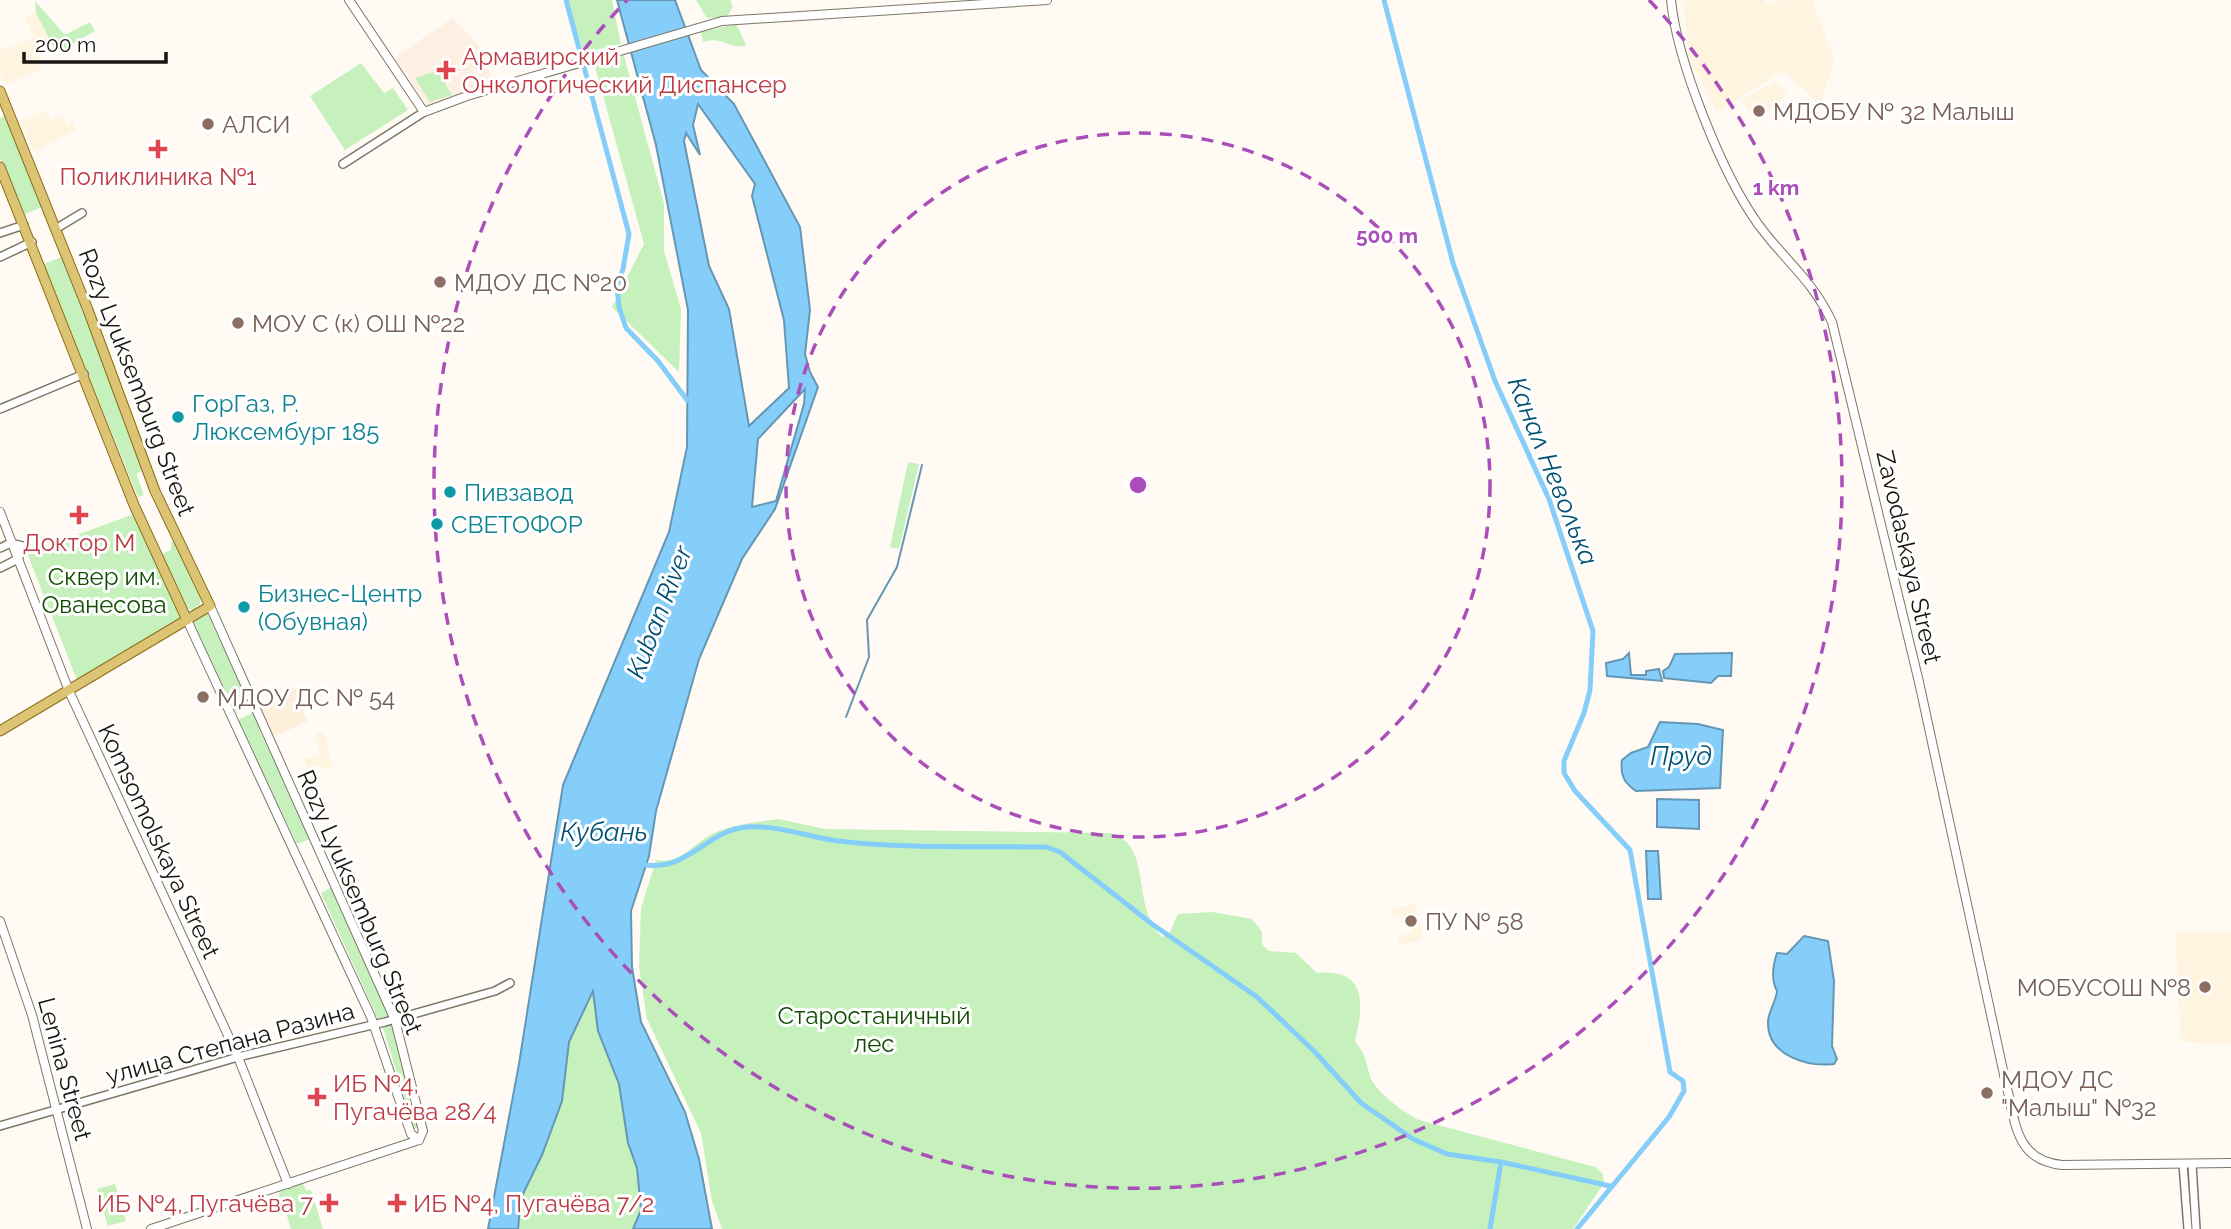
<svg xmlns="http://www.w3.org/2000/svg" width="2231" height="1229" font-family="Raleway,sans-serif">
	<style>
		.commercial { fill: #feefdc }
		.built { fill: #fef4e0 }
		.medical { fill: #fdefe1 }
		.green { fill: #c6f1bd }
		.water { fill: #85cefa; stroke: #6597b4; stroke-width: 2; fill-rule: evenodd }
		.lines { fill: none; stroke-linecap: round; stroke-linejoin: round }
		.stream { stroke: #6597b4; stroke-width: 2 }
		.canal { stroke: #85cefa; stroke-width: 5 }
		.tertiary-casing { stroke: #7e7667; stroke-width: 10 }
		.secondary-casing { stroke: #7e7667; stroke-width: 10 }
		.primary-casing { stroke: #886e15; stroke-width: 11 }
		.tertiary { stroke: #fff; stroke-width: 7 }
		.secondary { stroke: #fff; stroke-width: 8 }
		.primary { stroke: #dcc474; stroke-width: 9 }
		.ring { fill: none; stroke: #aa4fba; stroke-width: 3.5; stroke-dasharray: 12 9 }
		.health-dot { fill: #e0444e; stroke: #fff; stroke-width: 2.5 }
		.education-dot { fill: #8d6e63; stroke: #fff; stroke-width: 2.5 }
		.culture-dot { fill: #0f9aa8; stroke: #fff; stroke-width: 2.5 }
		.labels { text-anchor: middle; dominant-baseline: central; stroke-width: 6; stroke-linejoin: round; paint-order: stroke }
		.health-label { font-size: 24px; fill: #be3a42; stroke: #fff; text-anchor: start }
		.education-label { font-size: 24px; fill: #785e54; stroke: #fff; text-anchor: start }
		.street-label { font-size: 24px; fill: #191610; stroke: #fff }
		.culture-label { font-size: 24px; fill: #0d838f; stroke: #fff; text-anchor: start }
		.park-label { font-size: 24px; fill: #114d00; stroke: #fff }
		.water-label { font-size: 26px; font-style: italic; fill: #005174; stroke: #fff }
		.centre { fill: #aa4fba; stroke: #fff; stroke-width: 3.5 }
		.ring-label { font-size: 21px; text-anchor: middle; font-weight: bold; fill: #aa4fba; stroke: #fff; stroke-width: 6; stroke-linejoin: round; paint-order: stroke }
	</style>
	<rect width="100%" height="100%" fill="#fffbf4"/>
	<polygon class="commercial" points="295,687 307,722 272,737 258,706"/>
	<g class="built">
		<polygon points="1683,0 1765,0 1767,5 1782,0 1812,0 1834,59 1821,105 1783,71 1717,112 1689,57"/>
		<polygon points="36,13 50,45 38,46 40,70 5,85 0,73 0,50 34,38 25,17"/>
		<polygon points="1776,81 1787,95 1757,121 1741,100"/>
		<polygon points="46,110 51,120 63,116 67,125 73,122 76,130 34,152 20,121"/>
		<polygon points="324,732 333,767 322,769 321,765 307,768 304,759 320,755 315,734"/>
		<polygon points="1416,904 1423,940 1399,945 1397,936 1412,933 1410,925 1403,926 1401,915 1392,916 1391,909"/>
		<polygon points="2175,931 2231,931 2231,1044 2181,1042"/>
	</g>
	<polygon class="medical" points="453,18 478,45 494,82 428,106 395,57"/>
	<g class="green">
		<polygon points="564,0 612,0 621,44 584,53"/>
		<polygon points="696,0 730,0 733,6 727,17 707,18"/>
		<polygon points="35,1 65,35 90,22 95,31 56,53 36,13"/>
		<path d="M 736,24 L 746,45 C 731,51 723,35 703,42 L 701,32 Z"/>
		<polygon points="624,56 664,204 664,251 681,309 679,372 612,307 644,244 594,63"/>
		<polygon points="361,63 384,93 393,88 408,110 345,150 310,96"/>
		<polygon points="437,71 452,95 430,102 415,78"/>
		<polygon points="5,116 42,207 23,215 0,158 0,118"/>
		<polygon points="65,256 146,469 136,474 144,495 138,497 43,264"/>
		<polygon points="908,462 919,464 899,549 890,547"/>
		<polygon points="134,514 181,617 77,680 27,553"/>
		<polygon points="175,541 201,596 200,604 193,610 185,607 161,554 171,550 171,542"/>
		<polygon points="207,612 251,706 236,713 192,621"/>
		<polygon points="254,712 261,727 259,730 313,838 297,844 238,720"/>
		<path d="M 779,819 L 825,829 L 1112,833 C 1116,836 1123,839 1127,842 C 1148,866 1135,912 1162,937 L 1169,934 L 1178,914 L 1212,912 L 1252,919 L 1262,932 L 1262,944 L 1269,951 L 1296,953 L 1317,973 C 1367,968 1364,1004 1355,1041 C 1367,1058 1365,1058 1370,1076 C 1374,1091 1406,1114 1419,1120 L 1595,1167 L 1603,1174 L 1604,1183 L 1573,1229 L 722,1229 L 712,1201 L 701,1133 L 647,1019 L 639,967 L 641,908 L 656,860 C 682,865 692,843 714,833 C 734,824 757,822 779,819 Z"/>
		<polygon points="334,886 390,1015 378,1019 321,893"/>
		<polygon points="593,989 598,1031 619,1084 628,1143 637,1168 641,1210 633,1229 518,1229 521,1198 542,1155 562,1101 569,1042"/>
		<polygon points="393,1024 420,1126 414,1129 383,1028"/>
		<polygon points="303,1183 306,1191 311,1190 323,1229 291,1229 284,1206 280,1206 279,1191"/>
		<polygon points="115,1184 126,1221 108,1226 97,1189"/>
	</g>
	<g class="water">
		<path d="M 617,0 L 675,0 L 701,70 L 734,104 L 800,227 L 810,310 L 805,354 L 810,372 L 818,387 L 775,509 L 742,559 L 699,659 L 656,811 L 649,856 L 631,911 L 632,967 L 641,1022 L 685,1112 L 699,1159 L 712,1229 L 633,1229 L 641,1210 L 637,1168 L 628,1143 L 619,1084 L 598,1031 L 593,991 L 569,1042 L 562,1101 L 542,1155 L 521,1198 L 518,1229 L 488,1229 L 519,1064 L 563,785 L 669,532 L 687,447 L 688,310 L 656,145 ZM 698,104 L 755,184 L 752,196 L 784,320 L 789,388 L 749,426 L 729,309 L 709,266 L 684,141 L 686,133 L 700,155 L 693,125 ZM 805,389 L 804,404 L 776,501 L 752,507 L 758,439 Z"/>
		<polygon points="1629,653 1631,675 1646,675 1646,671 1659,669 1662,681 1607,676 1606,663 1623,659"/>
		<polygon points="1732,653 1731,676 1718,676 1711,683 1664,678 1663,671 1669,667 1675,654"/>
		<path d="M 1660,722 L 1698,724 L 1723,730 L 1720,788 L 1636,791 C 1624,783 1620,775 1622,760 L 1631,753 L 1648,747 Z"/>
		<polygon points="1657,799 1699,800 1699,829 1657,827"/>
		<polygon points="1646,851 1658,851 1661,899 1648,899"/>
		<path d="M 1804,936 L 1828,941 L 1834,981 L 1832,1046 L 1837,1059 L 1834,1064 C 1808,1067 1767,1056 1768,1022 C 1768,1012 1776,1002 1777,991 C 1771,980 1773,965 1777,953 L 1787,954 Z"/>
	</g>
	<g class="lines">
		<polyline class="stream" points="846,717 869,657 867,620 897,567 922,465"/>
		<g class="canal">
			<polyline points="566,0 629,234 623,269 617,286 619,307 626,328 658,361 687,400"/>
			<polyline points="1384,0 1453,263 1495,381 1549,499 1593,631 1590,690 1584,713 1564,761 1564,773 1575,791 1630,850 1670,1072 1683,1081 1684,1091 1669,1117 1577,1229"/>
			<path d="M 646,865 C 688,871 708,829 748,827 C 778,825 808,837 838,841 C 904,849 979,846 1046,847 L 1060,852 L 1152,924 L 1257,997 L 1314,1051 L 1361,1103 L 1413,1139 L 1447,1154 L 1501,1162 L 1610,1186"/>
			<polyline points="1490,1229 1501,1162"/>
		</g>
		<g class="tertiary-casing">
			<g id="tertiary">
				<polyline points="343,164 424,112"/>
				<polyline points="57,228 82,213"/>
				<polyline points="0,233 24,225"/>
				<polyline points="0,257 32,242"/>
				<polyline points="0,409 84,374"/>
				<polyline points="0,548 11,543 23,546 18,559 0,568"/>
				<polyline points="0,1126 238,1057 385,1022 495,991 510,983"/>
				<polyline points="2183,1164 2188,1229"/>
				<polyline points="2192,1164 2196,1229"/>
			</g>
		</g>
		<g class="secondary-casing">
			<g id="secondary">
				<polyline points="349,0 424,112 467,96 722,21 1047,0"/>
				<path d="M 1671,0 C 1677,61 1722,174 1758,224 C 1784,260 1812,279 1832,322 L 1919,682 L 2006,1084 C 2016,1123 2015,1160 2062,1165 L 2231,1163"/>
				<polyline points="0,512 69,691 238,1057 288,1184"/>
				<polyline points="210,606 395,1020 423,1131 419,1140"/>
				<polyline points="187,620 371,1017 411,1134 419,1140"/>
				<polyline points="0,921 32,1015 87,1229"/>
				<polyline points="151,1229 419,1140"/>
			</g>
		</g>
		<g class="primary-casing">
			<g id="primary">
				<polyline points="0,91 88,310 155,491 210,606 0,731"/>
				<polyline points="0,167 134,505 187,620"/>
			</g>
		</g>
		<use href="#tertiary" class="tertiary"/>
		<use href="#secondary" class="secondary"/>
		<use href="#primary" class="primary"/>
	</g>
	<g class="ring">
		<circle cx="1138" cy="485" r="352"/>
		<path d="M1649 0A704 704 0 1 1 627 0"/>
	</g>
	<g class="health-dot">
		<path d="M442.5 59.5h7v7h7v7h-7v7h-7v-7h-7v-7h7z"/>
		<path d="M154.5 138.5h7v7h7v7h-7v7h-7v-7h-7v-7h7z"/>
		<path d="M75.5 504.5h7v7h7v7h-7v7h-7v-7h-7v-7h7z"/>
		<path d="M313.5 1086.5h7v7h7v7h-7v7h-7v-7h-7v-7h7z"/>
		<path d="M325.5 1192.5h7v7h7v7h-7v7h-7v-7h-7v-7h7z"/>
		<path d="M393.5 1192.5h7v7h7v7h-7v7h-7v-7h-7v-7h7z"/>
	</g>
	<g class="education-dot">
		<circle cx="1759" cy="111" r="7"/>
		<circle cx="208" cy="124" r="7"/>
		<circle cx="440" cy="282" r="7"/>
		<circle cx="238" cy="323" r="7"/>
		<circle cx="203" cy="697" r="7"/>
		<circle cx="1411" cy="921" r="7"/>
		<circle cx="2205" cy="987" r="7"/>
		<circle cx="1987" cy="1093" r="7"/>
	</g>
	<g class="culture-dot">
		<circle cx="178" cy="417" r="7"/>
		<circle cx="450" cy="492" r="7"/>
		<circle cx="437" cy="524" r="7"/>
		<circle cx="244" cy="607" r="7"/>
	</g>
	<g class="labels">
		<g class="health-label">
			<text x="462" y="56">Армавирский<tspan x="462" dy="28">Онкологический Диспансер</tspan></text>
			<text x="158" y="176" text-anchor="middle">Поликлиника №1</text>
			<text x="79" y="542" text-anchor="middle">Доктор М</text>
			<text x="333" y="1083">ИБ №4,<tspan x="333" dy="28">Пугачёва 28/4</tspan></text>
			<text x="313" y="1203" text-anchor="end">ИБ №4, Пугачёва 7</text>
			<text x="413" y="1203">ИБ №4, Пугачёва 7/2</text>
		</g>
		<g class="education-label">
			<text x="1773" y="111">МДОБУ № 32 Малыш</text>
			<text x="222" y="124">АЛСИ</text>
			<text x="454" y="282">МДОУ ДС №20</text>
			<text x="252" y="323">МОУ С (к) ОШ №22</text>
			<text x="217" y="697">МДОУ ДС № 54</text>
			<text x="1425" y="921">ПУ № 58</text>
			<text x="2191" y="987" text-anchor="end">МОБУСОШ №8</text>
			<text x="2001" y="1079">МДОУ ДС<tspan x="2001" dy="28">"Малыш" №32</tspan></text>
		</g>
		<g class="street-label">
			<text transform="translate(137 382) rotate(69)">Rozy Lyuksemburg Street</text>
			<text transform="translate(1909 557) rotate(77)">Zavodaskaya Street</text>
			<text transform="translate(159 841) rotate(65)">Komsomolskaya Street</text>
			<text transform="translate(360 902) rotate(67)">Rozy Lyuksemburg Street</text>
			<text transform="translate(230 1043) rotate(-15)">улица Степана Разина</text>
			<text transform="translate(65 1069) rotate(75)">Lenina Street</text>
		</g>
		<g class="culture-label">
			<text x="192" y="403">ГорГаз, Р.<tspan x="192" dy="28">Люксембург 185</tspan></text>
			<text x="464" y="492">Пивзавод</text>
			<text x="451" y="524">СВЕТОФОР</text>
			<text x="258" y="593">Бизнес-Центр<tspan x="258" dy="28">(Обувная)</tspan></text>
		</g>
		<g class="park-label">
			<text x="104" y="576">Сквер им.<tspan x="104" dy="28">Ованесова</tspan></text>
			<text x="874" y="1015">Старостаничный<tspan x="874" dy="28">лес</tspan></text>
		</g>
		<g class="water-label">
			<text transform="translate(1553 471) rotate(68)">Канал Неволька</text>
			<text transform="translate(659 612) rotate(-69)">Kuban River</text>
			<text x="1681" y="756">Пруд</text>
			<text x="604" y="832">Кубань</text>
		</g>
	</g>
	<circle cx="1138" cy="485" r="10" class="centre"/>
	<g class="ring-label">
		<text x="1776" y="195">1 km</text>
		<text x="1387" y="243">500 m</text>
	</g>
	<path d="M24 52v10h142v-10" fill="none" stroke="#191610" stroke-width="3.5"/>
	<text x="35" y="52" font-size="21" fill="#191610" stroke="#ffffff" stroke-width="5" paint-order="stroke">200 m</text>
</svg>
